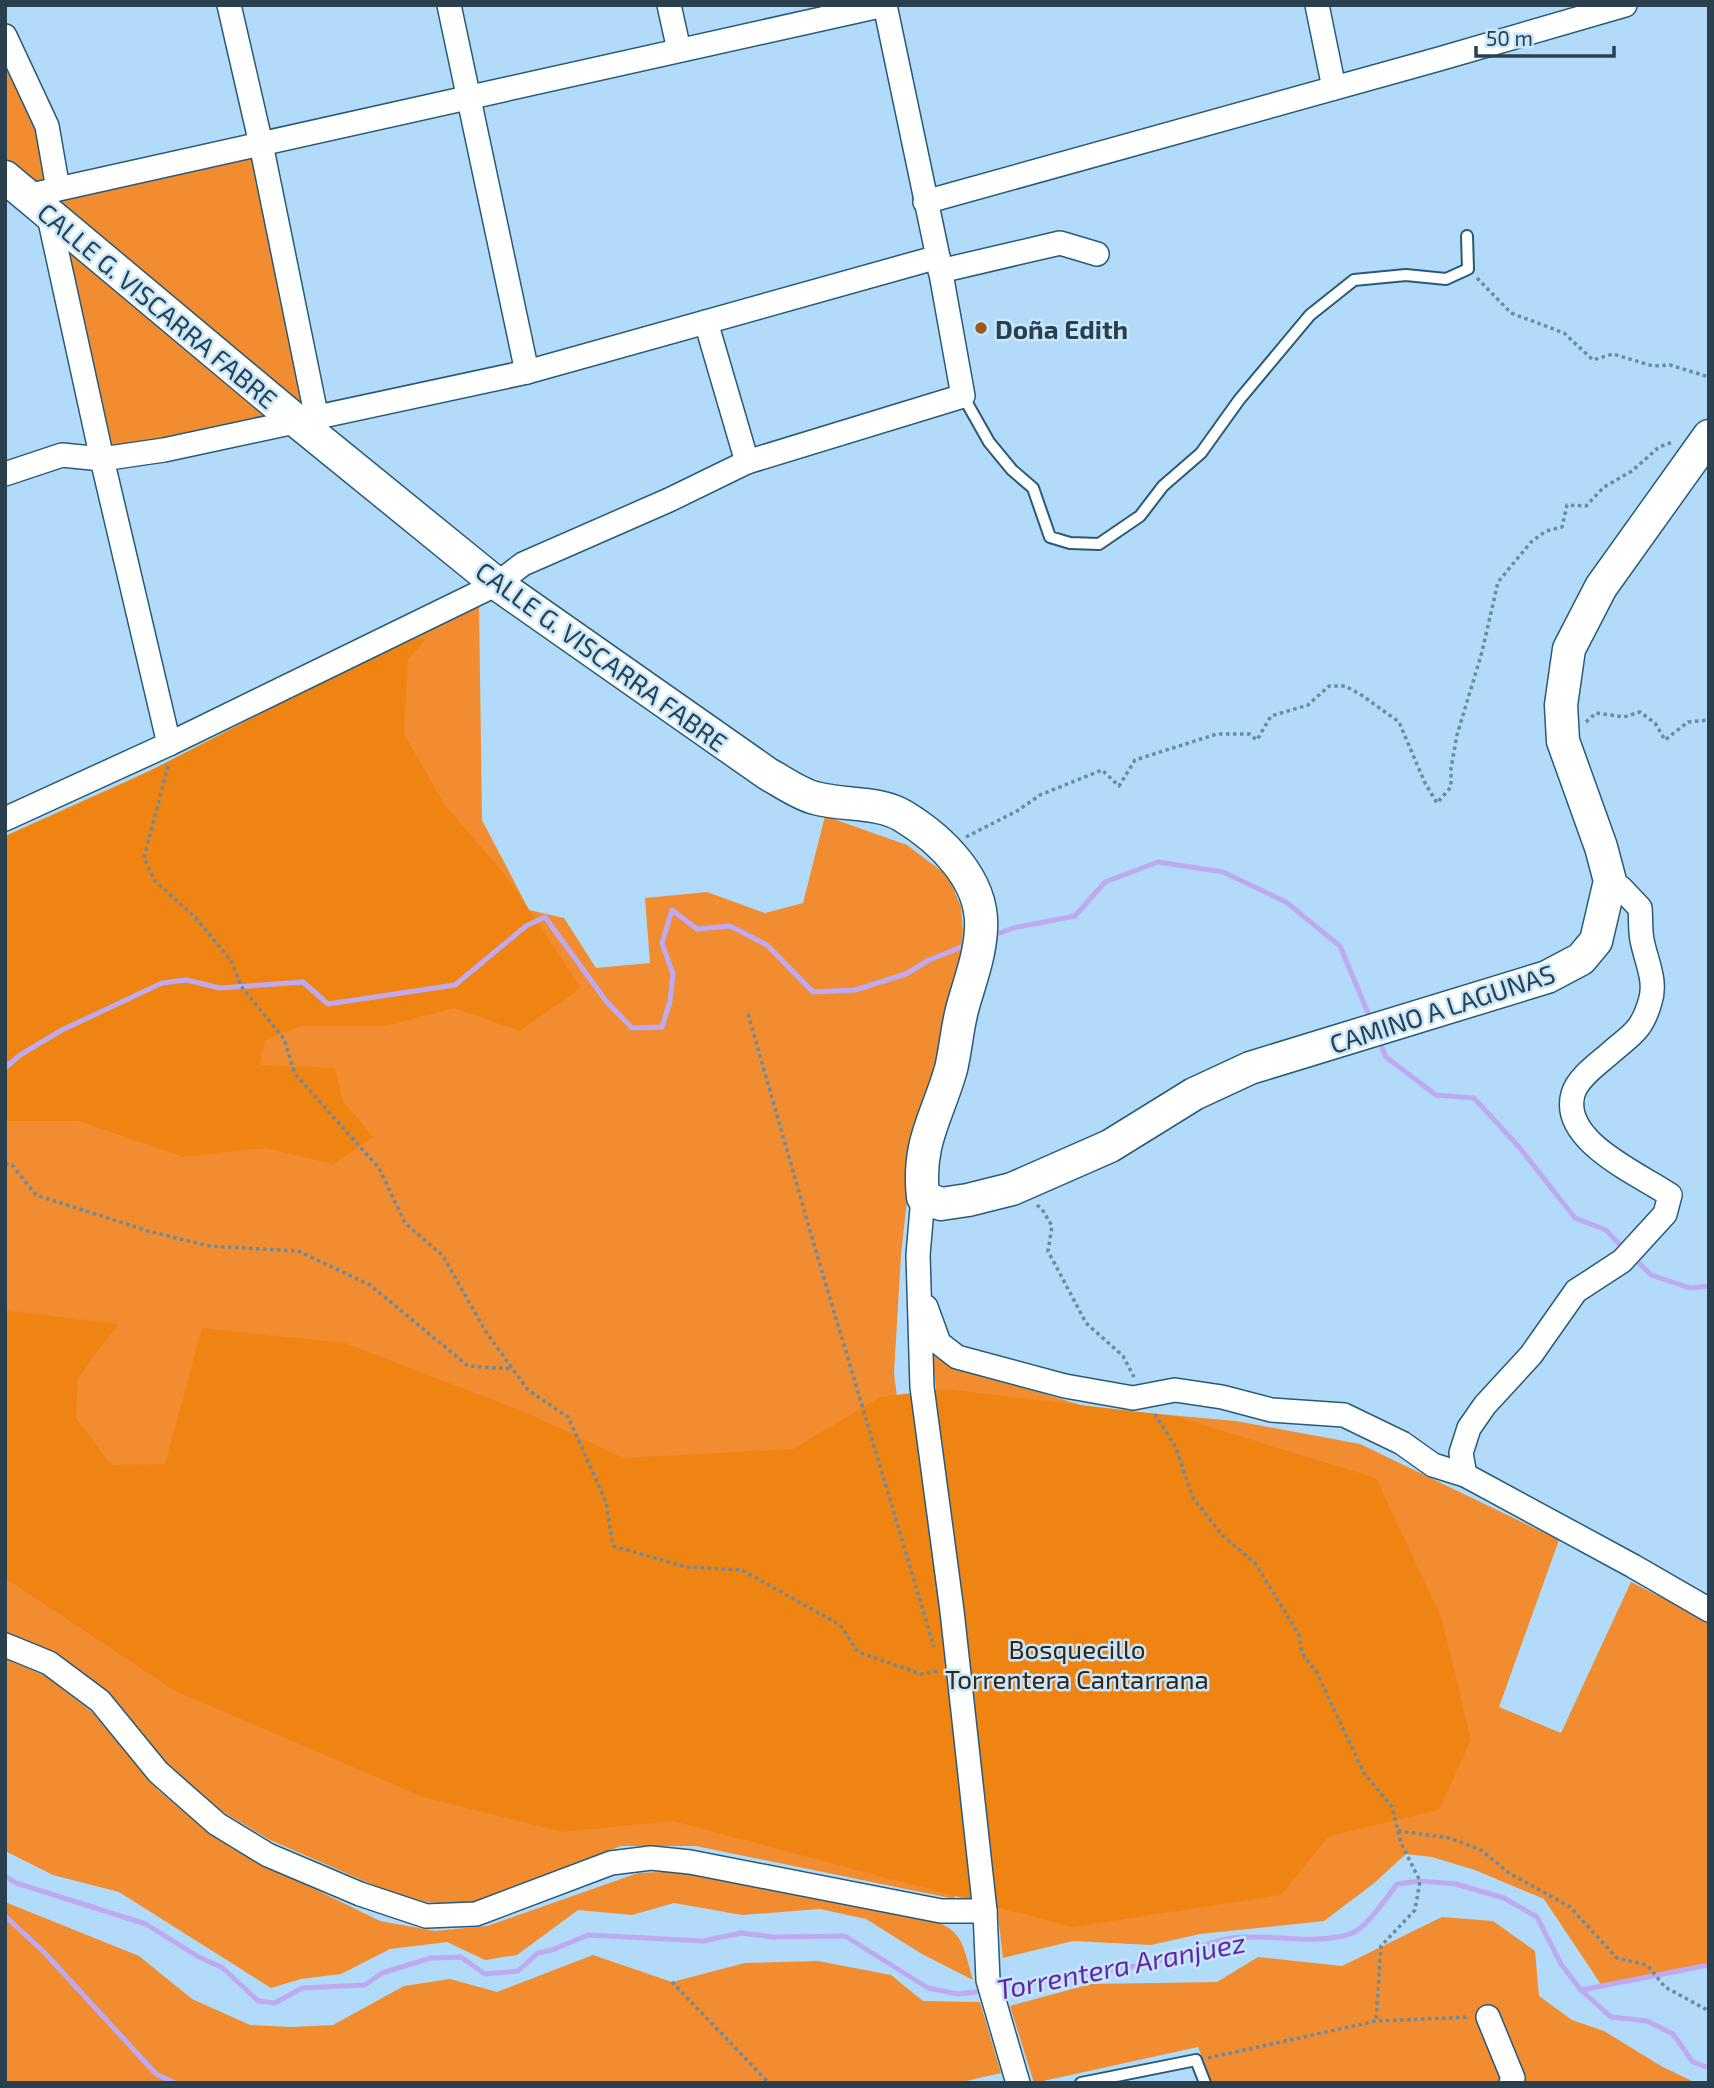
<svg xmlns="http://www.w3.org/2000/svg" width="1714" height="2088" font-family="'Exo 2',sans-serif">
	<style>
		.green { fill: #f18c30 }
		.forest { fill: #f08413 }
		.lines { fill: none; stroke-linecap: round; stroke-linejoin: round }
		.stream { stroke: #bfaaf1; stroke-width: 5 }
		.lane-casing { stroke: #275b79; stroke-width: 14 }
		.street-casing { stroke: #275b79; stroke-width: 26 }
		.secondary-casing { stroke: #275b79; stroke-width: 35 }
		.path { stroke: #6b8ba0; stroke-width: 3.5; stroke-dasharray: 3.5 3.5; stroke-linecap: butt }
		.lane { stroke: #fff; stroke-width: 10 }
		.street { stroke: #fff; stroke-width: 23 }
		.secondary { stroke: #fff; stroke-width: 32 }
		.poi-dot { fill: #995a22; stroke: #c7e7fc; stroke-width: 2.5 }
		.labels { text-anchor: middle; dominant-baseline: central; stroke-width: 5; stroke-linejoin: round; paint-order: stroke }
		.street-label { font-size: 26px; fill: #2a404e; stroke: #c7e7fc }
		.poi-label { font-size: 26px; font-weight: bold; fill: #2a404e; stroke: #c7e7fc; text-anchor: start }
		.park-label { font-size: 26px; fill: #382415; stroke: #c7e7fc }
		.water-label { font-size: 28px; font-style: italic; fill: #6224ad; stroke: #c7e7fc }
	</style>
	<rect width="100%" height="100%" fill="#b1dbf8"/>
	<g class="green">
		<path d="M 5,62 C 20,90 56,149 43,180 L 32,184 L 5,163 Z"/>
		<polygon points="253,157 305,411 64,209 60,193"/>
		<polygon points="60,235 280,420 169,446 108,445"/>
		<polygon points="479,602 482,820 529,910 564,918 596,968 650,963 645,898 707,892 765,913 803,903 825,816 907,845 948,876 961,907 963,931 950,1057 911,1163 901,1255 894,1373 939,1735 955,1899 696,1846 621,1846 468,1905 410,1901 270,1840 218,1809 159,1757 5,1635 5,836 169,762"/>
		<polygon points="932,1355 951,1366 1091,1408 1236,1421 1360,1444 1559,1540 1499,1707 1561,1733 1631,1582 1698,1616 1709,1606 1709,1965 1602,1986 1544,1899 1475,1870 1432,1857 1406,1854 1373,1884 1324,1921 1200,1934 1151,1945 1073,1941 1003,1958"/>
		<path d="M 5,1659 L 46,1676 L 92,1712 L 159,1791 L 231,1848 L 380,1921 L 435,1931 L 487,1926 L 638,1873 L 689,1871 L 916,1915 C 961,1928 961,1935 973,1980 L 922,1954 L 866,1919 L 820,1909 L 742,1915 L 674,1903 L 632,1915 L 578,1910 L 517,1955 L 485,1960 L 447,1942 L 390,1949 L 341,1974 L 301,1979 L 271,1988 L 119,1892 L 53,1875 L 5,1851 Z"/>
		<polygon points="5,1902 139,1956 192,1999 250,2025 291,2027 333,2025 404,1986 450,1979 497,1992 593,1955 672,1982 745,1963 818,1961 891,1975 923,2001 980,2002 1001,2073 957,2083 5,2083"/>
		<polygon points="1442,1917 1493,1921 1535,1951 1539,1996 1572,2020 1604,2031 1661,2066 1696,2083 1212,2083 1198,2047 1034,2083 1010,2006 1091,1984 1217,1982 1258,1957 1342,1966"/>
	</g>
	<g class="forest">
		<polygon points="405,639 426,639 408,660 404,734 445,805 507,877 581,988 520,1031 454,1008 385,1026 302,1026 265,1040 260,1065 335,1068 343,1101 373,1137 333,1164 265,1148 183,1157 78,1121 5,1121 5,837 134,779"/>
		<polygon points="5,1310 118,1324 78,1378 76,1418 111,1465 165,1464 202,1328 345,1343 532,1415 623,1458 793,1449 880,1397 944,1389 1174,1416 1376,1478 1441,1617 1471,1740 1439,1810 1329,1836 1281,1895 1072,1927 673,1821 562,1832 423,1797 175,1691 5,1578"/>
	</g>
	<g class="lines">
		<g class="stream">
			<polyline points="992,936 1013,928 1075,916 1105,882 1158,862 1223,872 1286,902 1340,946 1371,1020"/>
			<polyline points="1378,1039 1386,1057 1436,1095 1474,1098 1519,1147 1575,1218 1606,1230 1624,1249"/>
			<polyline points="5,1068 20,1055 62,1030 162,983 186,980 220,988 303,982 328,1004 455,985 526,926 545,917 606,1001 632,1028 662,1027 670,1001 673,974 662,943 672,910 697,929 730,926 767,945 813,992 855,990 906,974 929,960 969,944"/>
			<polyline points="1634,1258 1651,1275 1690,1288 1709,1286"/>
			<polyline points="5,1876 16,1883 146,1924 197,1956 223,1968 258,2001 275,2003 302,1988 365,1985 382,1973 431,1958 461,1957 485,1974 518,1971 538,1953 552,1950 588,1935 703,1941 741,1933 773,1937 845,1936 928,1988 958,1994 984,1991"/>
			<polyline points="5,1916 44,1952 156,2074 175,2083"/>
			<path d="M 997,1989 C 1051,1978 1106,1973 1160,1961 C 1184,1955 1208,1941 1232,1938 C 1271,1933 1311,1946 1350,1934 C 1365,1930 1387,1897 1397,1884 L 1420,1881 L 1456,1884 L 1504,1898 L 1537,1917 L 1561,1964 L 1581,1990 L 1611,2017 L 1647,2021 L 1673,2034 L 1693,2062 L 1709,2068"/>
			<polyline points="1581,1990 1709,1965"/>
		</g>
		<g class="lane-casing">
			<g id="lane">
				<polyline points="963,396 989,442 1012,470 1033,488 1050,537 1070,543 1099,544 1140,516 1163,486 1201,453 1239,400 1310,315 1354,280 1406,275 1446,279 1468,269 1467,236"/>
				<polyline points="1081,2083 1196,2060 1205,2083"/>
			</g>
		</g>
		<g class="street-casing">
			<g id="street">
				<polyline points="229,5 261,144 317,419"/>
				<polyline points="449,5 527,372"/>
				<polyline points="669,5 679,50"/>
				<polyline points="1317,5 1334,88"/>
				<polyline points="5,36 47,126 58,189"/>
				<polyline points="27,196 884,5"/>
				<polyline points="925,202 1439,59 1625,5"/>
				<polyline points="48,212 102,459 169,744"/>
				<polyline points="940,271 1060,243 1097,254"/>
				<polyline points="706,322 747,462"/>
				<polyline points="5,474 62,455 102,459 164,450 527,372 938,257"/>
				<polyline points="5,819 169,744 497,584 523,564 669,500 747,462 963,396 938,257 885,5"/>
				<path d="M 1610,881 L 1621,888 L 1640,908 C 1641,918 1640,929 1642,940 C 1646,961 1657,981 1650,1002 C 1641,1033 1630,1035 1608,1055 C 1596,1065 1577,1079 1573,1094 C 1560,1141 1639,1174 1670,1195 L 1665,1214 L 1622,1261 L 1576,1291 L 1531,1355 L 1485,1405 L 1469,1428 L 1461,1453 L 1465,1475 L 1633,1566 L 1709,1610"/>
				<polyline points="923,1197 918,1255 922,1387 952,1611 985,1911 988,1980 1018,2083"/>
				<polyline points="926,1307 939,1343 957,1357 1065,1386 1133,1398 1175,1390 1222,1397 1271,1410 1344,1415 1402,1443 1433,1465 1465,1475"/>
				<polyline points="5,1645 49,1663 100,1701 158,1772 217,1824 268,1855 360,1894 426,1916 476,1914 611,1863 651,1858 690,1862 941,1911 985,1911"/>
				<polyline points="1488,2017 1513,2078 1511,2083"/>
			</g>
		</g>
		<g class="secondary-casing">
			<path id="secondary" d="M 5,177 L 299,423 L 497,584 L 768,774 C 783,782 799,794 815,798 C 843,806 878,801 903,816 C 941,839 984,880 981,929 C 980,955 970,981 963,1006 C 957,1027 956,1048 951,1069 C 937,1118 917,1142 923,1197 L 941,1204 L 968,1200 L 1012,1189 L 1110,1146 L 1194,1094 L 1250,1068 L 1547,977 L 1581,959 L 1596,941 L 1610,881 L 1601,847 L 1563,741 L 1561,705 L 1569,649 L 1601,587 L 1709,436"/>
		</g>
		<g class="path">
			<polyline points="1477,278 1511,313 1564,333 1593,360 1613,354 1653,366 1670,365 1709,377"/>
			<polyline points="1586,722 1596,713 1624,717 1640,712 1655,723 1665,740 1688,722 1709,720"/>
			<polyline points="168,766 144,858 155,881 195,917 232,962 241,986 284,1039 295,1074 379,1168 405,1223 443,1256 486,1332 528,1390 568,1417 606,1502 613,1546 686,1567 742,1570 840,1625 858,1652 921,1674 941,1671"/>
			<polyline points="966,837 1017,811 1040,795 1102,770 1119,786 1135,760 1217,734 1249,734 1257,740 1271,716 1308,705 1329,686 1345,686 1360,694 1399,722 1425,783 1437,803 1451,787 1451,768 1457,735 1482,652 1498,582 1531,542 1546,531 1562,527 1567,505 1586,506 1604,487 1632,471 1659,447 1673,442"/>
			<polyline points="748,1014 815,1248 934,1647"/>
			<polyline points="5,1164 12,1165 36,1195 148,1231 209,1246 298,1251 370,1285 468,1366 512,1369"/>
			<polyline points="1037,1205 1042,1209 1052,1226 1048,1251 1086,1323 1123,1356 1134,1377"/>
			<polyline points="1155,1414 1176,1448 1193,1498 1223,1536 1255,1563 1299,1635 1302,1653 1317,1673 1364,1773 1392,1807 1401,1843 1420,1881 1415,1910 1381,1946 1376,2021"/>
			<polyline points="1398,1831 1450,1838 1481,1850 1509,1873 1570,1907 1617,1958 1647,1965 1665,1987 1709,2011"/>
			<polyline points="672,1982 769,2083"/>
			<polyline points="1208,2058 1376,2021 1470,2017"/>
		</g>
		<use href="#lane" class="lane"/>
		<use href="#street" class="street"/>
		<use href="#secondary" class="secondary"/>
	</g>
	<circle class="poi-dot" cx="981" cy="328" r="7"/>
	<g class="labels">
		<g class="street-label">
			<text transform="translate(158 305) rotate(40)">CALLE G. VISCARRA FABRE</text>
			<text transform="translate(602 656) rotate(36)">CALLE G. VISCARRA FABRE</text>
			<text transform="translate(1442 1008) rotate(-18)">CAMINO A LAGUNAS</text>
		</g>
		<g class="poi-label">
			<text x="995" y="328">Doña Edith</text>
		</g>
		<g class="park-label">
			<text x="1077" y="1648">Bosquecillo<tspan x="1077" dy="30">Torrentera Cantarrana</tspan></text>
		</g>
		<g class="water-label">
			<text transform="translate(1121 1965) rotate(-11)">Torrentera Aranjuez</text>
		</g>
	</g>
	<rect width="1714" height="2088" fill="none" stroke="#2a404e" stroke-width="14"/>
	<path d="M1476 46v10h138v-10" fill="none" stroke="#2a404e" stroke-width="3.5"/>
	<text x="1486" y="46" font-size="21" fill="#2a404e" stroke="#c7e7fc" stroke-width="5" paint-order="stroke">50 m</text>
</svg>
